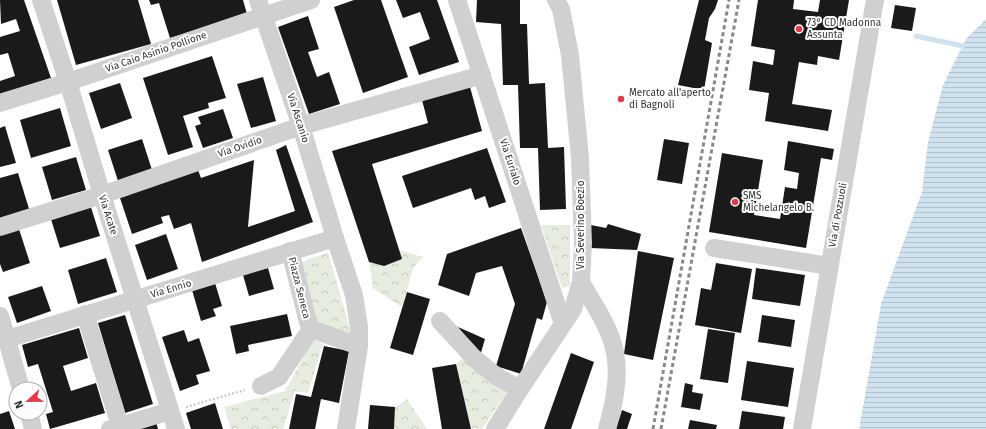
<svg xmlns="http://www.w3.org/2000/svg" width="986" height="429" font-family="'Fira Sans',sans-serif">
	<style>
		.forest { fill: url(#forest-crowns) }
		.water { fill: url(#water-rules) }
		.pier { fill: #fff }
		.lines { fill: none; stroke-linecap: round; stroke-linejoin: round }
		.stream { stroke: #cfe2ee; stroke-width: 5 }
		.building { fill: #1a1a1a }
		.path { stroke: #cdcdcd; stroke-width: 2.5; stroke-dasharray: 2 2; stroke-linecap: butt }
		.minor { stroke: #d0d0d0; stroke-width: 18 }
		.rail { stroke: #888; stroke-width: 3; stroke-dasharray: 4 3; stroke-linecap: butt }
		.poi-dot { fill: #e63946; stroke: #fff; stroke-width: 1.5 }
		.labels { text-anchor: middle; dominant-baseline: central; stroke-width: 4; stroke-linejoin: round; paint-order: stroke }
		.poi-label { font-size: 10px; fill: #333; stroke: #fff; text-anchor: start }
		.street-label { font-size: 10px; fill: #333; stroke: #fff }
	</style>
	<defs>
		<pattern id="forest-crowns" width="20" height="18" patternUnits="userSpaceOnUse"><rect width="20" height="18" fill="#e6ecdf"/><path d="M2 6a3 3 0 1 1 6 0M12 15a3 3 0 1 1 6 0" fill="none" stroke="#c6cbc0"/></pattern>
		<pattern id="water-rules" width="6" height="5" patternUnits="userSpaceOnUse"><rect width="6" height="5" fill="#cfe2ee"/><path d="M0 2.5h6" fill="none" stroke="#b2c2cd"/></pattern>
	</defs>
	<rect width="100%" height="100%" fill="#fff"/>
	<g class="forest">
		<polygon points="541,225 570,225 570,286 562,288"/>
		<polygon points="399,250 423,257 413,268 402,307 373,288 369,262 384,266"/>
		<polygon points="328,252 352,336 314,321 299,263"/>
		<polygon points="313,339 323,344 308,393 295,391 283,429 231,429 224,407 285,391"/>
		<polygon points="465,356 508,391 482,429 471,428 456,364"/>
		<polygon points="407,399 427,429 394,429 395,407"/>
	</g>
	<polygon class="water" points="986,19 986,429 859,429 881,304 922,192 928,142 943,85 966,39"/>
	<polygon class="pier" points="881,299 881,304 859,429 857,429"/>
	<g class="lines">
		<polyline class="stream" points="916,36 963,46"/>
	</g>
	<g class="building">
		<polygon points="0,0 24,0 51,78 0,94 0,81 15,76 8,53 0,55 0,37 20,31 16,19 1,24"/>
		<polygon points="57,0 138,0 151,44 76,65"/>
		<polygon points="149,0 243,0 247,14 170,38 159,3 151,5"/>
		<polygon points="354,0 381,0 408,77 363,93 334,7"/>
		<polygon points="396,0 437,0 459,62 419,75 409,47 430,39 420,12 403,18"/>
		<polygon points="477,0 520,0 520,24 527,24 529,84 545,83 548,148 564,147 566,209 540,210 538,148 520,148 518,85 503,85 501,24 476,22"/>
		<polygon points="699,0 718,0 715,9 709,18 705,40 712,43 704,90 678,85"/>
		<polygon points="758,0 794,0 793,9 818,12 820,0 849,0 839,60 818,56 817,65 799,62 792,104 832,110 828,131 765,121 769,93 749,90 753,61 773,65 775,50 751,46"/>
		<polygon points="895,5 916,8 912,31 891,28"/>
		<polygon points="308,16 319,49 308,52 317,77 329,72 340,104 309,114 278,27"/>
		<polygon points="212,56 226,98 208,103 209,108 183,116 193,147 168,155 143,78"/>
		<polygon points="263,77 276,121 251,128 237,84"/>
		<polygon points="120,83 132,118 101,129 89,93"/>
		<polygon points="470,87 482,131 372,164 402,259 384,266 369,262 332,151 428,123 422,100"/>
		<polygon points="60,108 71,146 31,158 20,120"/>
		<polygon points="223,109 233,138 203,148 195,126 201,124 198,117"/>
		<polygon points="5,126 16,163 0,167 0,128"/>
		<polygon points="142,139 153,173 119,184 108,150"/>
		<polygon points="664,139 689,143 682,184 657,180"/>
		<polygon points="788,141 834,149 832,160 821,158 806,248 709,232 722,153 763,160 754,215 780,219 785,187 797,189 799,173 784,170"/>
		<polygon points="286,145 313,222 202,262 191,223 174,229 169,215 161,217 163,223 132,234 119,195 196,165 201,178 254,160 248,227 295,211 276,150"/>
		<polygon points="487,148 506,202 489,208 485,196 475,200 471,188 413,208 402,176"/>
		<polygon points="76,157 86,190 52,200 42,167"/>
		<polygon points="18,173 30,212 0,222 0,178"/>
		<polygon points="90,204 100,236 60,248 50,216"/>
		<polygon points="608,224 641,234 637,250 591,248 591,225 606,228"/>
		<polygon points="18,226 30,263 3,272 0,264 0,232"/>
		<polygon points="521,228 547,302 542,320 537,318 521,374 496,366 515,304 502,266 476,273 469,296 438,285 447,254"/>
		<polygon points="166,234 178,269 147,280 135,245"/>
		<polygon points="638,251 674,258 653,360 624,354"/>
		<polygon points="106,258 117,292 78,304 68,270"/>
		<polygon points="716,263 752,269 741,333 695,325 701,288 711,290"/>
		<polygon points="268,268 274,289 249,296 243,275"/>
		<polygon points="756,268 805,275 800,306 752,299"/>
		<polygon points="215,283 222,306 213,309 216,316 201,321 192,290"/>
		<polygon points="42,286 51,311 17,323 8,297"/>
		<polygon points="407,292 430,299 413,355 390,348"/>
		<polygon points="287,314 292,336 248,345 249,351 236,354 230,326"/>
		<polygon points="125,315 153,404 125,413 98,323"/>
		<polygon points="762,315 795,320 791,347 758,342"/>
		<polygon points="458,327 485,339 480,356"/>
		<polygon points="79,328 88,358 63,366 71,391 96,383 105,413 50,429 46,414 53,412 38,364 28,367 22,345"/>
		<polygon points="708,329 735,333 728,383 700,379"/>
		<polygon points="184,330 188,342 199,338 210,371 196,375 199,384 180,391 162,337"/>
		<polygon points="324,346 349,351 339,403 321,399 315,429 289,429 296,394 311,397"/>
		<polygon points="571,353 594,362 571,429 544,429"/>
		<polygon points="747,361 794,368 788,407 741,400"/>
		<polygon points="456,364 471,429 442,429 432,368"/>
		<polygon points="685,383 693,385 692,392 703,394 700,410 681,407"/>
		<polygon points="215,403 223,429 191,429 186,413"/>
		<polygon points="370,405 395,407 394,429 368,429"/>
		<polygon points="622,410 632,414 627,429 616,429"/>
		<polygon points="9,411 15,429 0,429 0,414"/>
		<polygon points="742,411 785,417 783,429 739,429"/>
		<polygon points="690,420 717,425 716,429 688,429"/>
		<polygon points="156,422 158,429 135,429"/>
	</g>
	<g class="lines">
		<polyline class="path" points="186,407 245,390"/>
		<g class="minor">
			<polyline points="41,0 68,82 102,195 176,429"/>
			<polyline points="258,0 301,126 335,238 354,295 359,327 359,346 346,429"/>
			<polyline points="457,0 563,324"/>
			<polyline points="0,103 68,82 311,0"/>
			<polyline points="0,227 102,195 301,126 482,75"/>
			<polyline points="714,248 830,266"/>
			<polyline points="290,251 308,322 311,329 359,346"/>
			<path d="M 581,282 C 591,300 604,318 611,338 C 622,367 615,401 607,429"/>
			<polyline points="85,314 117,416"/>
			<polyline points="0,316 21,389"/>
			<polyline points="440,321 474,358 496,376 520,389"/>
			<polyline points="7,339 335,238"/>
			<polyline points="261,386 279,377 311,329"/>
			<polyline points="29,413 33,429"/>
			<polyline points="110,429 170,411"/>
			<polyline points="495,429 520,389 573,309 581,282 583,243 580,158 570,55 561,9 556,0"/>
			<polyline points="802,429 875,0"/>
		</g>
		<g class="rail">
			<polyline points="653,429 729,0"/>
			<polyline points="661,429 739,0"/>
		</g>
	</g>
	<g class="poi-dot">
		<circle cx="799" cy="29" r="4"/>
		<circle cx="621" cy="99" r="4"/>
		<circle cx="735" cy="202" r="4"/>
	</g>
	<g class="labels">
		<g class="poi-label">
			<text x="807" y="23">73° CD Madonna<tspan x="807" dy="12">Assunta</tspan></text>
			<text x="629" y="93">Mercato all'aperto<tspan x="629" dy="12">di Bagnoli</tspan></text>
			<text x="743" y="196">SMS<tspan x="743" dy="12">Michelangelo B.</tspan></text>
		</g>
		<g class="street-label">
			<text transform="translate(156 52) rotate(-19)">Via Caio Asinio Pollione</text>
			<text transform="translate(298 118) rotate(72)">Via Ascanio</text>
			<text transform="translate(240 147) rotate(-19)">Via Ovidio</text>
			<text transform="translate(510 162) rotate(72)">Via Eurialo</text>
			<text transform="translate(108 215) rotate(72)">Via Acate</text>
			<text transform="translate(838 215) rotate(-80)">Via di Pozzuoli</text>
			<text transform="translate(581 225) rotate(-90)">Via Severino Boezio</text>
			<text transform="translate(299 288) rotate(76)">Piazza Seneca</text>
			<text transform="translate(171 289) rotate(-17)">Via Ennio</text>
		</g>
	</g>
	<g transform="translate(28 401) rotate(248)"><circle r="19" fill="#ffffff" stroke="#adadad"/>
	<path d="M0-3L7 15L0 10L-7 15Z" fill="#e63946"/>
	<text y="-6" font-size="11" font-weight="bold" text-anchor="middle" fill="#333333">N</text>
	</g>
</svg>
